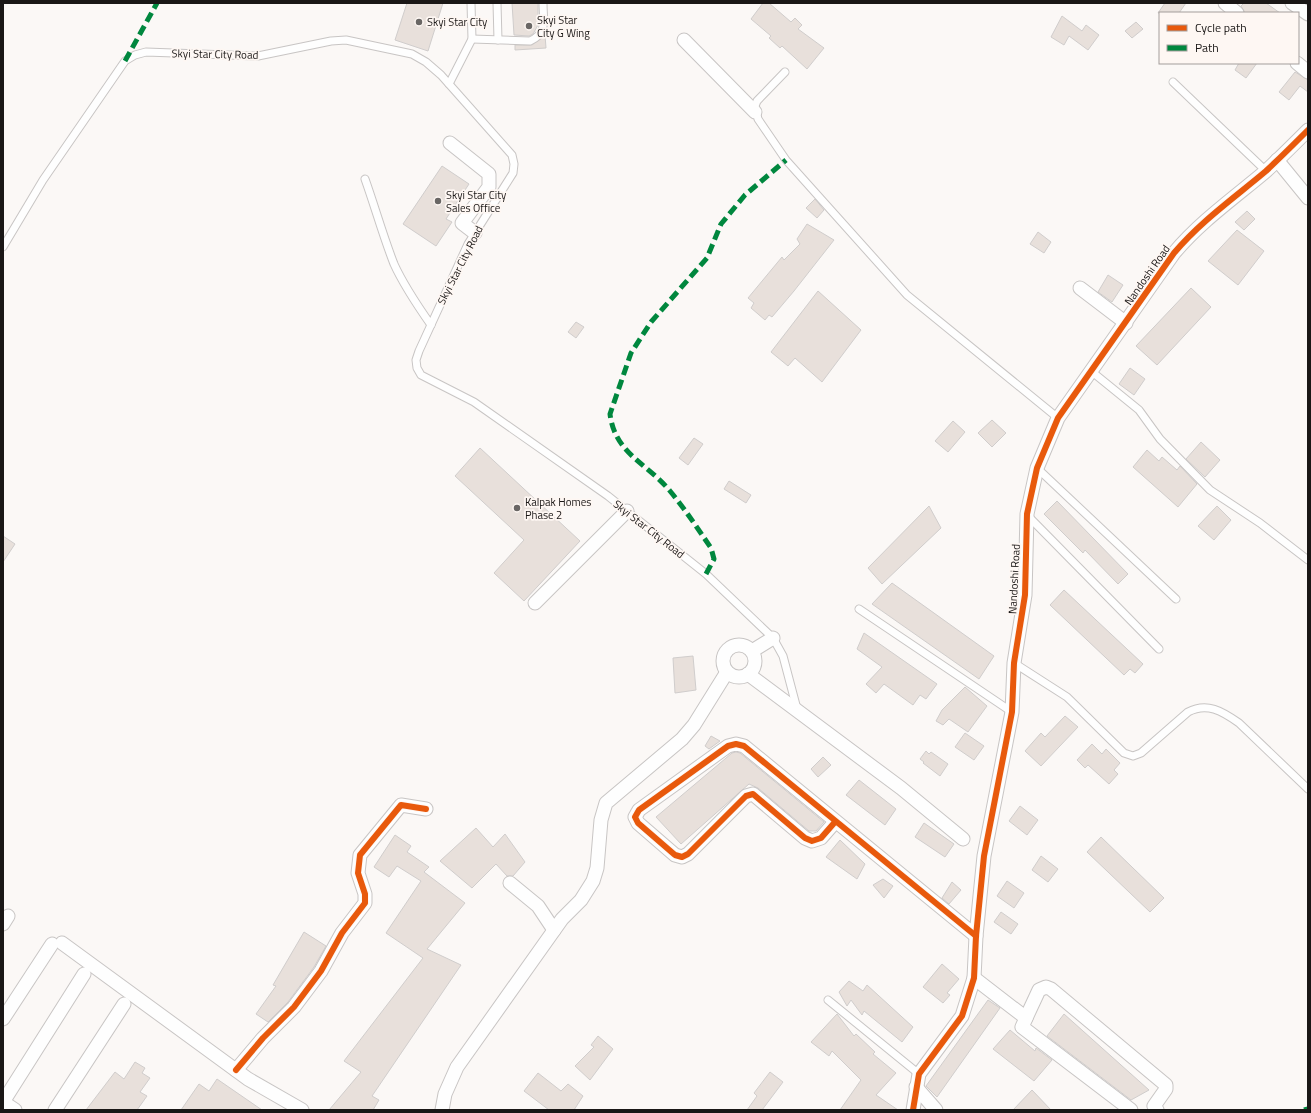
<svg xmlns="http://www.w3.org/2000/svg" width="1311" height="1113" font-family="'Titillium Web',sans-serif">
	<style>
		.building { fill: #e8e0db; stroke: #d0cdcc }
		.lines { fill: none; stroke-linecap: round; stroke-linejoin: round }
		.lane-casing { stroke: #c8c5c4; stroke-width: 9 }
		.street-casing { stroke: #c8c5c4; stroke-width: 15 }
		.lane { stroke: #fefefe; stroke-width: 7 }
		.street { stroke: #fefefe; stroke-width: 13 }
		.quiet { stroke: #00873e; stroke-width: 5; stroke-dasharray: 10 5; stroke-linecap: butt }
		.cycleway-casing { stroke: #fef7f3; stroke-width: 8 }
		.cycleway { stroke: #e8590c; stroke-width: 6 }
		.poi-dot { fill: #696664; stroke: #fef7f3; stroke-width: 1.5 }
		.labels { text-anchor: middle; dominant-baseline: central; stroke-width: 3.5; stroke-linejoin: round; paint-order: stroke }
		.poi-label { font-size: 11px; fill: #1a1716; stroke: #fef7f3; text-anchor: start }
		.street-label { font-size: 11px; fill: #1a1716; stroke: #fef7f3 }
	</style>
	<rect width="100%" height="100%" fill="#fbf8f6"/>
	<g class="building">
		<polygon points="407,3 443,3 428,51 395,40"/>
		<polygon points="512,3 538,3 538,25 533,34 529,36 514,35"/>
		<polygon points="763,3 769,3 791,22 795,18 802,25 798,29 824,48 807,69 782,46 780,48 769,38 771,36 751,19"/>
		<polygon points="1165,3 1186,3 1179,13 1158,13"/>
		<polygon points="1244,3 1266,3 1280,13 1245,13 1241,6"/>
		<polygon points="1062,16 1082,31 1086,25 1099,35 1088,50 1069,36 1064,45 1051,37"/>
		<polygon points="1136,22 1143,29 1132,38 1125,31"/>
		<polygon points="545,35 546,48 515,50 515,45 532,45"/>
		<polygon points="1239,63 1257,63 1246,78 1235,70"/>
		<polygon points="1295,72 1308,80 1308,92 1300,86 1289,100 1279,92"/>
		<polygon points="442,166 469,184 446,219 452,222 436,246 403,224"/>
		<polygon points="815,199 824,210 817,218 806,208"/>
		<polygon points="1247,211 1255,219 1244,230 1235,222"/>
		<polygon points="807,224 834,240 794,291 772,317 769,315 765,320 751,308 754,303 748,298 782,257 784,260 800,244 797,239"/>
		<polygon points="1237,230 1264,251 1238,285 1208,261"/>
		<polygon points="1038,232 1051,242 1044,253 1030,244"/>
		<polygon points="1108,275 1123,285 1112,302 1098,292"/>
		<polygon points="1191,288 1211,307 1157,365 1136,346"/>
		<polygon points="818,291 861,330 822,382 795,358 788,366 771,352"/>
		<polygon points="576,322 584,327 576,338 568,332"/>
		<polygon points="1130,368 1145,379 1134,395 1119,384"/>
		<polygon points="992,420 1006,433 992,447 978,433"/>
		<polygon points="953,421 965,432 948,452 935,441"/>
		<polygon points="694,438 703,444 688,465 679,458"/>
		<polygon points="1201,442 1220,460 1205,477 1186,459"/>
		<polygon points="480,448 580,541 524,601 494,573 524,540 455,476"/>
		<polygon points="1147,450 1159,461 1162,457 1177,470 1180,466 1197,484 1178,507 1133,467"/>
		<polygon points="729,481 751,495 746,503 724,489"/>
		<polygon points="1057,501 1128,574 1118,584 1085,550 1083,553 1044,514"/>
		<polygon points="929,506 941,528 882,584 868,568"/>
		<polygon points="1217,506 1231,520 1214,540 1198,526"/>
		<polygon points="3,536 15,544 3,562"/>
		<polygon points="892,583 994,656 979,679 872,604"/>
		<polygon points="1064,590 1143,664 1135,673 1130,669 1124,675 1050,605"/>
		<polygon points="864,633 937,684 926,699 920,695 913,705 884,684 876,693 866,684 882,667 857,649"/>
		<polygon points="693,656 696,690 675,693 673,658"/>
		<polygon points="965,687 987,706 968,732 949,719 943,725 936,721 942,710"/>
		<polygon points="1065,716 1078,727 1041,766 1025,751 1041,733 1045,737"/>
		<polygon points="965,733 984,746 974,760 955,747"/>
		<polygon points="711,736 720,741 709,749 705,746"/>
		<polygon points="1092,744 1102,754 1106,749 1120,763 1114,770 1118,774 1109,784 1088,765 1085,768 1077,760"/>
		<polygon points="926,751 929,754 931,752 948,764 940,776 923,763 924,762 920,759"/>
		<polygon points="736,752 740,753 824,822 816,831 809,831 758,788 749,784 681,844 656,817 732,753"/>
		<polygon points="823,757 831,765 818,777 811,769"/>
		<polygon points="859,780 896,809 885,825 846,795"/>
		<polygon points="1020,806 1038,820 1027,835 1009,821"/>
		<polygon points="924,823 954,844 945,857 915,837"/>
		<polygon points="476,828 493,847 505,834 525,862 513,876 507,876 496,864 472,888 440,861"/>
		<polygon points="395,835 411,846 407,852 429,867 424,872 465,903 427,949 461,965 372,1096 379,1100 373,1110 329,1110 361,1072 344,1061 423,958 386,933 421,881 397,866 389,877 374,867"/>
		<polygon points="1101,837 1164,898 1150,912 1087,852"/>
		<polygon points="840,840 865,864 857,879 826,857"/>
		<polygon points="1041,856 1058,869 1048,882 1032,870"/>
		<polygon points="883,879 893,886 884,898 873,885"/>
		<polygon points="1007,881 1024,893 1014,908 997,896"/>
		<polygon points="952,882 961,890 949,904 942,898"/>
		<polygon points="1001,912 1018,924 1011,934 994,922"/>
		<polygon points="304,932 326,946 314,967 288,1002 268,1022 256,1014 276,986 273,985"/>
		<polygon points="942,964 959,979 947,993 950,995 943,1003 923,987"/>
		<polygon points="849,981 863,991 867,985 913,1027 902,1042 864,1011 862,1015 851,1000 847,1006 839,992"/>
		<polygon points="988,1000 1000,1008 937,1097 926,1086"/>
		<polygon points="837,1014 854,1036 856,1034 875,1052 873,1054 896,1073 876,1095 898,1110 840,1110 861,1080 832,1051 829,1056 811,1042"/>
		<polygon points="1064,1014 1149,1090 1131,1100 1047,1036"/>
		<polygon points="1010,1030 1035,1051 1036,1048 1052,1060 1034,1081 993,1049"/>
		<polygon points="598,1036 613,1049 590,1080 575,1066 594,1047 591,1045"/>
		<polygon points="135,1062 145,1068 142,1073 150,1078 140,1092 147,1096 137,1110 86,1110 115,1072 124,1079"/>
		<polygon points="770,1072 783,1082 762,1110 747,1110 757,1096 754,1093"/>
		<polygon points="538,1073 561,1091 568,1084 583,1096 574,1110 549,1110 524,1091"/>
		<polygon points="217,1079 262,1110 181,1110 199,1084 209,1091"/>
		<polygon points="1032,1090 1051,1110 1013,1110"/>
	</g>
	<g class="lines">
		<g class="lane-casing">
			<g id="lane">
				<polyline points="497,3 498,40"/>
				<path d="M 472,39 L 530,41 C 548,33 543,20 543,3"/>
				<polyline points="785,72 757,101 755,106 758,119 786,160 907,295 1058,418"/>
				<polyline points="1173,82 1266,171"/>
				<polyline points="449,84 472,39 471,3"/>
				<path d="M 365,179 C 375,207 383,236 394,264 C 404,286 417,305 431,325"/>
				<polyline points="3,247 43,180 125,61 135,55 146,52 258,56 331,41 346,40 412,54 426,62 441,75 512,155 514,164 513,173 468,244 419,351 416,360 417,368 421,375 474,402 608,496 706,574 773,638 783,656 797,709"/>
				<polyline points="1091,371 1139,410 1160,439 1210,490 1260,523 1308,560"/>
				<polyline points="1037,468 1176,599"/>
				<polyline points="1027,515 1159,649"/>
				<polyline points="859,609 1012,712"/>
				<path d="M 1014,663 L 1067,697 L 1124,753 L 1133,756 L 1141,753 L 1188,712 C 1207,702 1222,711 1239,723 L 1308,789"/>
				<polyline points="828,1000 919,1074"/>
			</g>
		</g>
		<g class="street-casing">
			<g id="street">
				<polyline points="1225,3 1237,13"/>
				<polyline points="1292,3 1308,14"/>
				<polyline points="684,40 755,112"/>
				<polyline points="1297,63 1308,72"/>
				<polyline points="450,143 489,174 489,187 462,223 475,233"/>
				<polyline points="1277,160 1308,198"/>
				<polyline points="1080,288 1126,323"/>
				<polyline points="535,603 627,511"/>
				<circle cx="739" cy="661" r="16"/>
				<polyline points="752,651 773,638"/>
				<polyline points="748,674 901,788 963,839"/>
				<polyline points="835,822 821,838 812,841 805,838 753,794 746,796 688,854 682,857 675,855 638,823 635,817 639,810 728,746 736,744 744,746 976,936"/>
				<polyline points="510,883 538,906 554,930"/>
				<polyline points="3,924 8,916"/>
				<polyline points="62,943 248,1079 302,1110"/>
				<polyline points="974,978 1026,1018 1022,1027 1131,1110"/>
				<polyline points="1026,1018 1039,990 1046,987 1051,989 1166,1085 1166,1089 1154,1106 1157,1110"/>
				<polyline points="3,1019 52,944"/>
				<polyline points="236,1070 263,1038 294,1007 321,971 342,933 365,903 365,894 358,873 360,855 401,805 426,809"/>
				<polyline points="916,1087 936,1110"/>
				<polyline points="3,1102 84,974"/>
				<polyline points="3,1102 15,1110"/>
				<polyline points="55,1110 124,1004"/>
				<polyline points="442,1110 445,1094 457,1067 562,919 581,900 593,881 597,868 601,820 606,803 682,739 694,725 727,672"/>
				<path d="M 913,1110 L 919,1074 L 962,1016 L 974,978 L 976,936 L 984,856 L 1012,712 L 1014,663 L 1025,595 L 1027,514 L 1037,468 L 1058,418 L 1174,253 C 1201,221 1234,198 1266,171 C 1280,158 1294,144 1308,130"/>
			</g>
		</g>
		<use href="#lane" class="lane"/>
		<use href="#street" class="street"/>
		<g class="quiet">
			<polyline points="125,61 157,3"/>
			<path d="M 706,574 L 714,559 L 711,548 C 698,529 685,509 670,491 C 647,463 615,454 610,414 L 631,353 L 651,322 L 707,258 L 721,224 L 745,195 L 786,160"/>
			<polyline points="1304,1110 1308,1109"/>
		</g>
		<g class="cycleway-casing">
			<g id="cycleway">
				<polyline points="835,822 821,838 812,841 805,838 753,794 746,796 688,854 682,857 675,855 638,823 635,817 639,810 728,746 736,744 744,746 976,936"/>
				<polyline points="236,1070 263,1038 294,1007 321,971 342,933 365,903 365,894 358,873 360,855 401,805 426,809"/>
				<path d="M 913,1110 L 919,1074 L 962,1016 L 974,978 L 976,936 L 984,856 L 1012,712 L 1014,663 L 1025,595 L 1027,514 L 1037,468 L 1058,418 L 1174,253 C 1201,221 1234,198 1266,171 C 1280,158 1294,144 1308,130"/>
			</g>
		</g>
		<use href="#cycleway" class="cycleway"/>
	</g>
	<g class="poi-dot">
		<circle cx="419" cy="22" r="4"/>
		<circle cx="529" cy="26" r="4"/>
		<circle cx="438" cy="201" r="4"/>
		<circle cx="517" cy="508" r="4"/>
	</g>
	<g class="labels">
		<g class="poi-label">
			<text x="537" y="20">Skyi Star<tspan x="537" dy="13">City G Wing</tspan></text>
			<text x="427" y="22">Skyi Star City</text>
			<text x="446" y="195">Skyi Star City<tspan x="446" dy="13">Sales Office</tspan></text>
			<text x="525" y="502">Kalpak Homes<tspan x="525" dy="13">Phase 2</tspan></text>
		</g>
		<g class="street-label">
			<text transform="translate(215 54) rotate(1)">Skyi Star City Road</text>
			<text transform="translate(460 265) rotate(-63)">Skyi Star City Road</text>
			<text transform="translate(1147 275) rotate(-55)">Nandoshi Road</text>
			<text transform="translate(649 529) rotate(38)">Skyi Star City Road</text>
			<text transform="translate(1014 579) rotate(-87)">Nandoshi Road</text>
		</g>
	</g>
	<rect width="1311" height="1113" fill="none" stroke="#1a1716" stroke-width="8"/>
	<rect x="1159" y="12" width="140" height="52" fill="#fef7f3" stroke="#a39d9b"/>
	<rect x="1167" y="25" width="20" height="6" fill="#e8590c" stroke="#a39d9b"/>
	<text x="1195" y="32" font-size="12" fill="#1a1716">Cycle path</text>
	<rect x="1167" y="45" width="20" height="6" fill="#00873e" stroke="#a39d9b"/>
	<text x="1195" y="52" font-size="12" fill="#1a1716">Path</text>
</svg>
